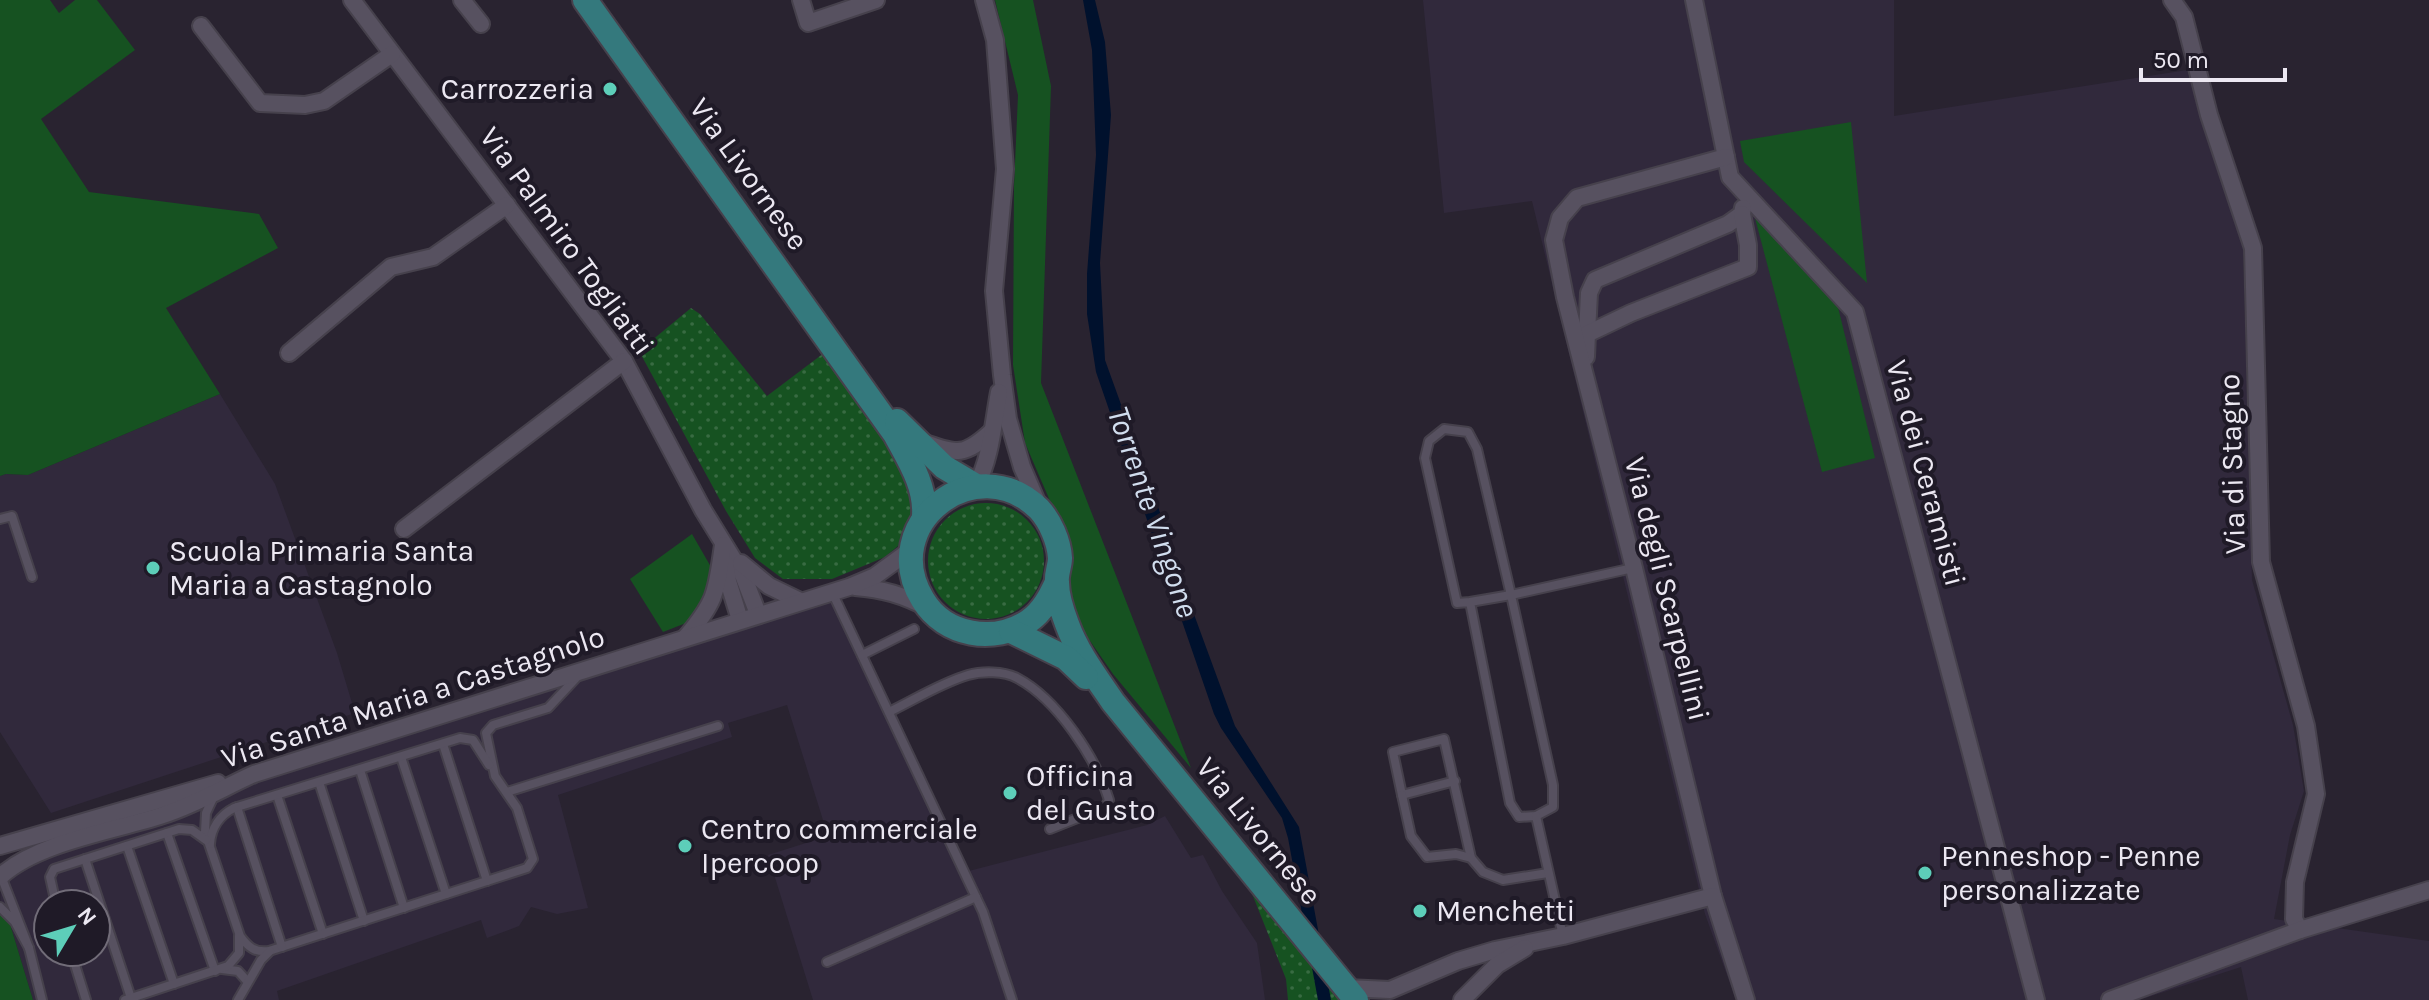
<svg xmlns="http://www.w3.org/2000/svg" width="2429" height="1000" font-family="Karla,sans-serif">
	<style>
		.built { fill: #31293c; fill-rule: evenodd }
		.grass { fill: url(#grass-dots) }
		.park { fill: #165221 }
		.water { fill: #00112d }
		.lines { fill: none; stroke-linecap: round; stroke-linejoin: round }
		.service-casing { stroke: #46414c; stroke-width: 12 }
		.minor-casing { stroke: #46414c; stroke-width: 20 }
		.primary-casing { stroke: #46414c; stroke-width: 28 }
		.service { stroke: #575160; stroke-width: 8 }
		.minor { stroke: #575160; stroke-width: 16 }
		.primary { stroke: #34797d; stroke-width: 24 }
		.poi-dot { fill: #5dceb9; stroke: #1f1a27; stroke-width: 3 }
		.labels { text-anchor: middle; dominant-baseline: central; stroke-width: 8; stroke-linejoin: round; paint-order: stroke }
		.poi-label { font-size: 30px; fill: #ece8f2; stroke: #1f1a27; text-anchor: start }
		.street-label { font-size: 30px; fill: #ece8f2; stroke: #1f1a27 }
		.water-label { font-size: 32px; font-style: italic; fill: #d1ddee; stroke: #1f1a27 }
	</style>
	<defs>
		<pattern id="grass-dots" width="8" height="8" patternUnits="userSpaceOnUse" patternTransform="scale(2)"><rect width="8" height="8" fill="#165221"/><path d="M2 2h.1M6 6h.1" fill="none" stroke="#386b42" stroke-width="1.8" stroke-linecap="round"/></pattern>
	</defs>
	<rect width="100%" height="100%" fill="#292330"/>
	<g class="built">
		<polygon points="1423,0 1894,0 1894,116 2187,70 2243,248 2252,580 2293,725 2304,791 2290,835 2274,919 2429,941 2429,1000 2248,1000 2241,967 2139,1000 1736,1000 1705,914 1532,201 1444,213"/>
		<polygon points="220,394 275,484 337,653 355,713 51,813 0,732 0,476 6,474 28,475"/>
		<path d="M 832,592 L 965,872 L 1147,825 L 1165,816 L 1191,858 L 1203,855 L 1222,891 L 1257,943 L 1265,1000 L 813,1000 L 768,855 L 828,836 L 787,705 L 728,723 L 732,737 L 558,795 L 588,908 L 557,914 L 531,907 L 519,926 L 487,938 L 481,920 L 277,991 L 279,1000 L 33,1000 L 10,924 L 0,914 L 1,876 L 254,774 ZM 48,904 L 96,904 L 96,952 L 48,952 Z"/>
	</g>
	<g class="grass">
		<polygon points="691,308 700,314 767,396 824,353 899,459 915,508 898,546 885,557 832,579 783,579 755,558 726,511 639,351"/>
		<circle cx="986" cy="561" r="58"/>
		<polygon points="1235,851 1343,1000 1288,1000 1286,979"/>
	</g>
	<g class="park">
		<polygon points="0,0 50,0 59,13 75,0 97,0 135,50 41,119 89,192 259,214 278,248 166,308 220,394 28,475 6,474 0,476"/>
		<polygon points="995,0 1033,0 1051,86 1041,383 1191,768 1113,674 1081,628 1071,593 1066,538 1025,443 1013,365 1014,186 1018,95"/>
		<polygon points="1851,122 1867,283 1744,162 1740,141"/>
		<polygon points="1751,203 1835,295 1875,458 1822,472"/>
		<polygon points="692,534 711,567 711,585 701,608 686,623 663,632 630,579"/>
		<polygon points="0,914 10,924 33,1000 0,1000"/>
	</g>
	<polygon class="water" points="1083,0 1095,0 1105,42 1111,115 1100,263 1105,360 1162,518 1163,530 1235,726 1299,827 1331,1000 1318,1000 1288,838 1282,818 1221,728 1214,714 1096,372 1087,314 1087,274 1096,155 1092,50"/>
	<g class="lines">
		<g class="service-casing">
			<g id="service">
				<polyline points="0,519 12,516 32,577"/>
				<polyline points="832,592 983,912 1012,1000"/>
				<polyline points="1470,602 1511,595 1553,785 1553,807 1536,816 1519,817 1510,803 1470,602 1457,603 1425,458 1429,441 1444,429 1468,432 1477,449 1511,595 1633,568"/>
				<polyline points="862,655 914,629"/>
				<path d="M 889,712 C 914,700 941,683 968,675 C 982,671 1004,671 1017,678 C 1057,699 1096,758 1109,800 L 1105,807 L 1050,829"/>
				<polyline points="443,744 487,881"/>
				<polyline points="401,757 446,894"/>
				<polyline points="360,770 404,908"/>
				<polyline points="1455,781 1402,795 1393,752 1444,739 1471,858 1483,872 1503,880 1548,873"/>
				<polyline points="319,782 364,921"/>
				<polyline points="507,792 718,726"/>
				<polyline points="277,795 323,934"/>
				<polyline points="1402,795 1411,836 1427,857 1456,854 1471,858"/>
				<path d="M 214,796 L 206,813 L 205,832 L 240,936 C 248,947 255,953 269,951 L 527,868 L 533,859 L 517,808 L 495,776 L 486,733 L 493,725 L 548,708 L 577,677"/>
				<polyline points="237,807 282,947"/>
				<polyline points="1536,816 1563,936"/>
				<polyline points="167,833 215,971"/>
				<path d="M 210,844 C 211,828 220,815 234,808 L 460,738 L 473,740 L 489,765"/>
				<polyline points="127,846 174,984"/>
				<polyline points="85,859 131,998"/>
				<polyline points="56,904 50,877 54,869 179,829 192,830 206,840"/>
				<polyline points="0,907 15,922 29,948 1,876"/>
				<polyline points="29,948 42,1000"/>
				<polyline points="71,952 86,1000"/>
				<polyline points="827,962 976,897"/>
				<polyline points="222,969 238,971 247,981"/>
				<polyline points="125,1000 228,966 239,953 239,936"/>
				<polyline points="238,1000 261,960 270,951"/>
			</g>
		</g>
		<g class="minor-casing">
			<g id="minor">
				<polyline points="352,0 624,361 703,510 743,575 758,614"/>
				<polyline points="462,0 481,24"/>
				<polyline points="801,0 808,23 876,0"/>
				<polyline points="984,0 995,40 1005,169 994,291 1002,375 1008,419 1022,467 1040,509"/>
				<polyline points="1694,0 1730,177 1855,312 2036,1000"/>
				<polyline points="2172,0 2184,17 2209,115 2253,248 2261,562 2306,726 2316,794 2295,882 2294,919 2300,930"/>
				<polyline points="201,26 260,103 305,105 324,101 392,54"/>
				<polyline points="1587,334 1589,293 1595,280 1728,224 1742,214 1743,208"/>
				<polyline points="289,353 391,267 433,257 507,205"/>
				<polyline points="1586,357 1587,334 1631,313 1748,267 1748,245 1742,214"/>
				<path d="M 923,442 C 957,455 965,456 992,431"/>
				<path d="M 976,486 C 991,458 993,424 999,392"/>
				<polyline points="404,529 624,361"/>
				<polyline points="725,563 728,581 740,620"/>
				<polyline points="741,563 769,586 800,601"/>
				<path d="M 855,587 C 883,589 903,595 928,608"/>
				<path d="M 686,637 C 717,600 716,592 723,545"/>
				<polyline points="0,846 218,783"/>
				<path d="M 1,876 C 38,842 115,831 163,815 C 195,805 225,787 254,774 L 849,587 L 875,576 L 912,549"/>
				<polyline points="1713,896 1634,568 1565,297 1554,240 1560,218 1577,198 1726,157"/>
				<polyline points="1346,988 1390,990 1458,961 1495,950 1563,936 1713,896 1746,1000"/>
				<polyline points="1462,1000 1497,965 1525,948"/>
				<polyline points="2110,1000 2300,930 2429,890"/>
			</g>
		</g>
		<g class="primary-casing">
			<g id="primary">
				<path d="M 585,0 L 895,434 C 909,460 926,486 924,516"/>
				<polyline points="897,421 944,467 976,486"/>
				<path d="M 1057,582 C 1050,597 1043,611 1029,621 C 994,644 945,636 923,600 C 876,524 976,447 1039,509 C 1050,521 1059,541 1060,558 C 1060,566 1056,574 1057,582 C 1057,596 1062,611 1067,624 C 1077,652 1096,677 1113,702 L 1356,1000"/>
				<polyline points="1011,631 1066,658 1086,677"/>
			</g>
		</g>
		<use href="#service" class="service"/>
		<use href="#minor" class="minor"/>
		<use href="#primary" class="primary"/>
	</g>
	<g class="poi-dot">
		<circle cx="610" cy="89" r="8"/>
		<circle cx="153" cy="568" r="8"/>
		<circle cx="1010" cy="793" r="8"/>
		<circle cx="685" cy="846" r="8"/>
		<circle cx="1925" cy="873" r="8"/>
		<circle cx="1420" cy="911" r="8"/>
	</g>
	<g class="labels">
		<g class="poi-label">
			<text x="594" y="89" text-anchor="end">Carrozzeria</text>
			<text x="169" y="551">Scuola Primaria Santa<tspan x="169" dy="34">Maria a Castagnolo</tspan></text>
			<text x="1026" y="776">Officina<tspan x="1026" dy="34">del Gusto</tspan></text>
			<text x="701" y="829">Centro commerciale<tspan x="701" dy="34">Ipercoop</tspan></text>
			<text x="1941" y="856">Penneshop - Penne<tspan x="1941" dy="34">personalizzate</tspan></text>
			<text x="1436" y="911">Menchetti</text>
		</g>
		<g class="street-label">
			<text transform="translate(749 174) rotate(54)">Via Livornese</text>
			<text transform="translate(567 241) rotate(54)">Via Palmiro Togliatti</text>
			<text transform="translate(2232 464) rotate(-92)">Via di Stagno</text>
			<text transform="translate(1926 473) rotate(75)">Via dei Ceramisti</text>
			<text transform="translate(1667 589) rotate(76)">Via degli Scarpellini</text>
			<text transform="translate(413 697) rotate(-18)">Via Santa Maria a Castagnolo</text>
			<text transform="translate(1259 831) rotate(51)">Via Livornese</text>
		</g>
		<g class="water-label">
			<text transform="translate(1153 512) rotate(71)">Torrente Vingone</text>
		</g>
	</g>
	<g transform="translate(72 928) rotate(52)"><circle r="38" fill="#1f1a27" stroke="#716c78" stroke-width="2"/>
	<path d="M0-6L14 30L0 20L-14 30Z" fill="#5dceb9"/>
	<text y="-12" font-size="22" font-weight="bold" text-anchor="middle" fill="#ece8f2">N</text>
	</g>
	<path d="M2141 68v12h144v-12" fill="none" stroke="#ece8f2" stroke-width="4"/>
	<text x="2153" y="68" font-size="24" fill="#ece8f2" stroke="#1f1a27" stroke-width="6" paint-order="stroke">50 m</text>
</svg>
